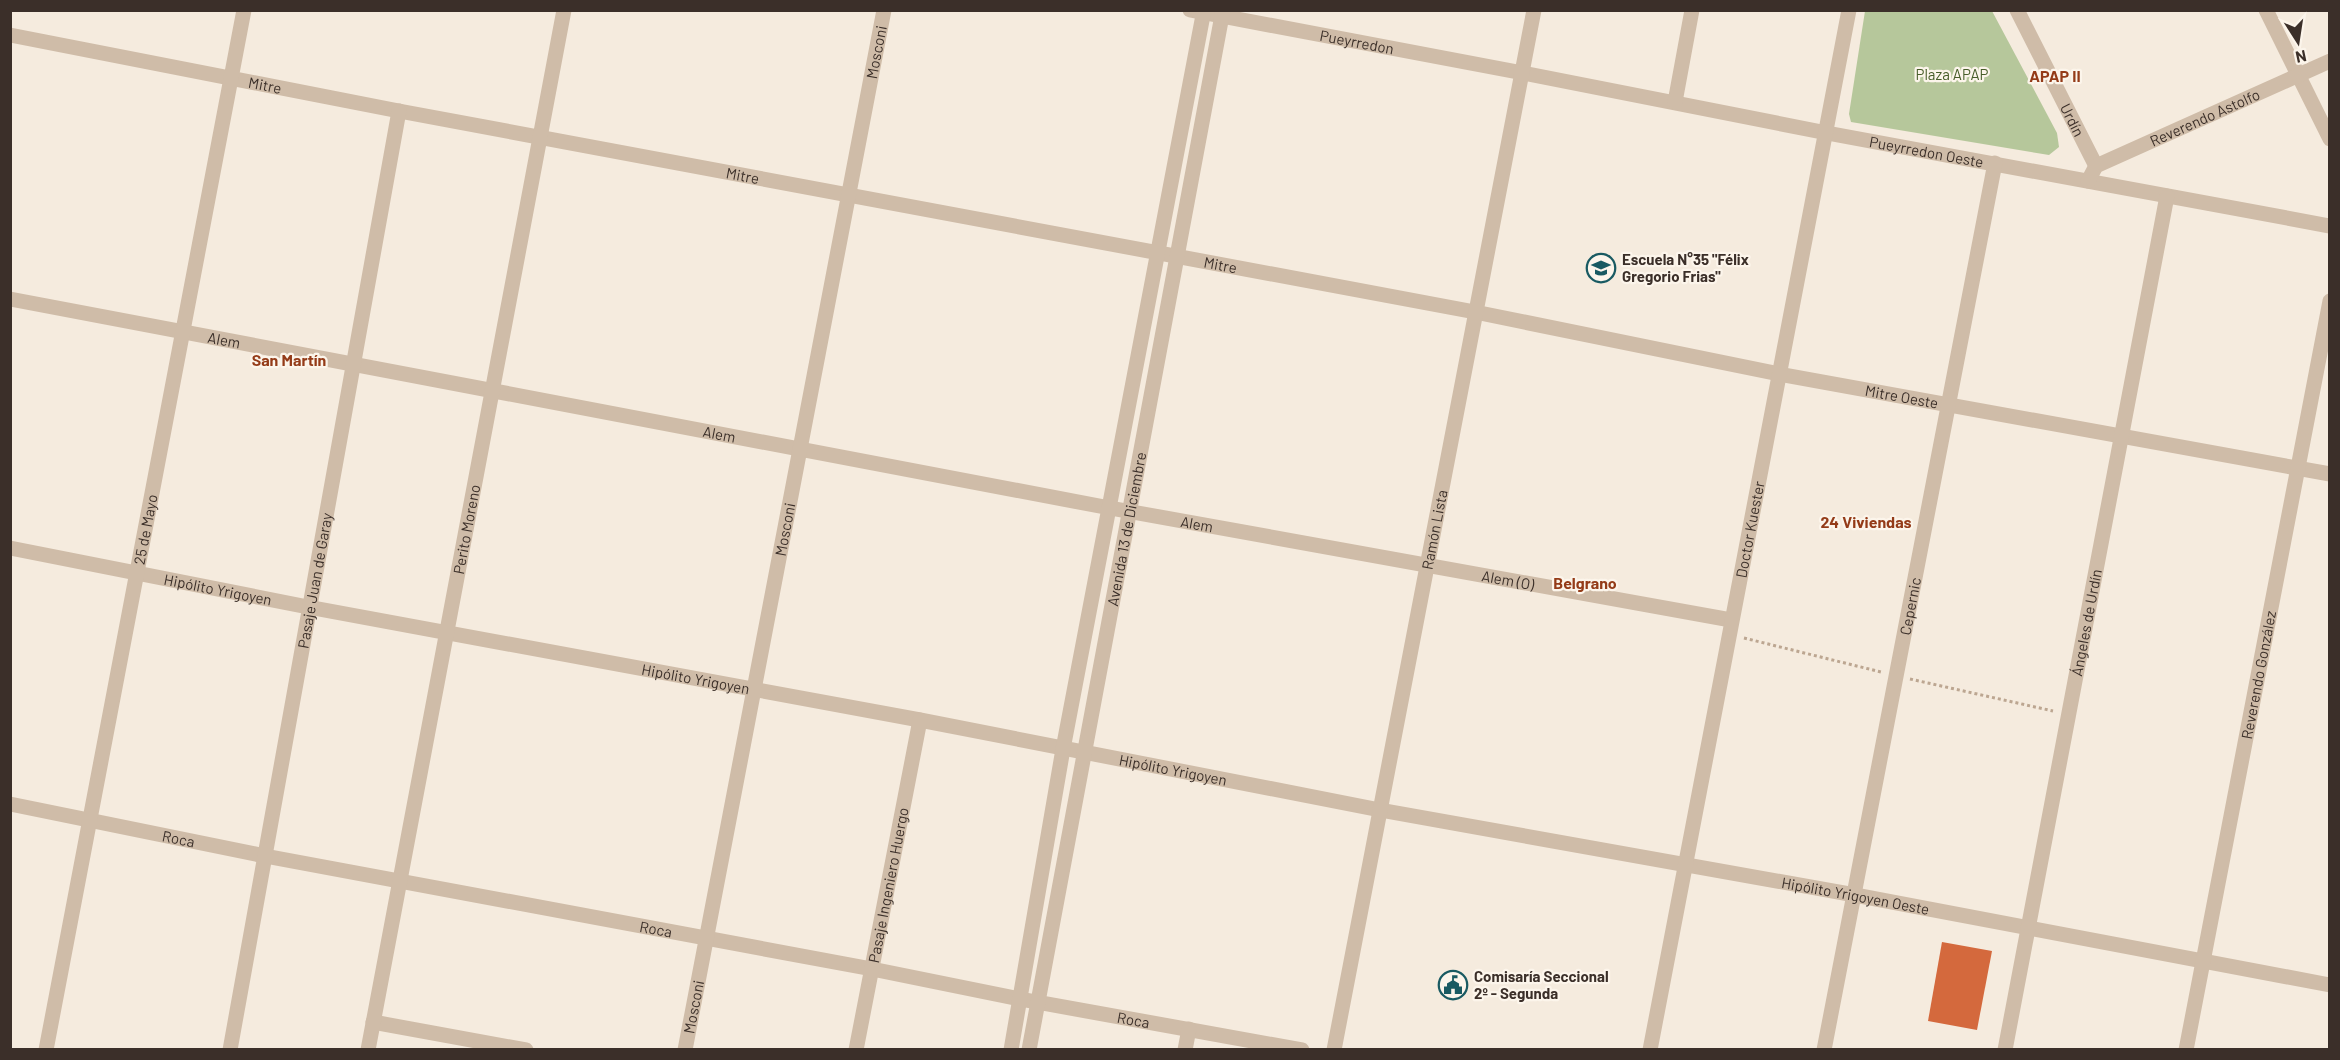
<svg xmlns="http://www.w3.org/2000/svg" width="2340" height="1060" font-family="Barlow,sans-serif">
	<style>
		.park { fill: #b6c79b }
		.building { fill: #d4693d }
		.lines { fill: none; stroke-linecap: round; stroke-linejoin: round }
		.path { stroke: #bca691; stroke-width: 3; stroke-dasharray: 3 3; stroke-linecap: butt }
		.minor { stroke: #cfbca8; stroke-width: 15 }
		.labels { text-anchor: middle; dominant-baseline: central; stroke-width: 4.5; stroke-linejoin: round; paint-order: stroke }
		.street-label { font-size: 15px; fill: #3b2f29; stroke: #fcf5eb }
		.park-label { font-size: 15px; fill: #475d29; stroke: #fcf5eb }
		.poi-label { font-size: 15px; font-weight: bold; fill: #3b2f29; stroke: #fcf5eb; text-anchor: start }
		.neighbourhood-label { font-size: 16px; font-weight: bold; fill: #943b18; stroke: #fcf5eb }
	</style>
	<rect width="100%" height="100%" fill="#f5ebde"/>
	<polygon class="park" points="1865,11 1992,11 2057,133 2059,147 2049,155 1851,122 1849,114"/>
	<polygon class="building" points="1942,942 1992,951 1977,1030 1928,1021"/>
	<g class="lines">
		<g class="path">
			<polyline points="1744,638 1881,672"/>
			<polyline points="1910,679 2053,711"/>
		</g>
		<g class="minor">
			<path id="s1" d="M 1190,10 L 1523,73 L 1827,133 L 2330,226"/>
			<path id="s2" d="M 2017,10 L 2096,166"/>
			<polyline points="2266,10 2330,139"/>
			<path id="s3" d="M 10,35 L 399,111 L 1475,312 L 1779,374 L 2330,474"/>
			<polyline points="1675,102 1692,10"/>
			<path id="s4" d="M 2088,181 L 2096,166 L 2330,61"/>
			<path id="s5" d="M 10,299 L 1110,508 L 1731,620"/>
			<path id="s6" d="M 10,548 L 308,607 L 920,720 L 1380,810 L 1855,895 L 2330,985"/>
			<path id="s7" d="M 10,804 L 265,856 L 872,969 L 1020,999 L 1302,1050"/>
			<polyline points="373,1022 526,1050"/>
			<path id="s8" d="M 46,1050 L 244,10"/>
			<path id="s9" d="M 230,1050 L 399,111"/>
			<path id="s10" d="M 368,1050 L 564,10"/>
			<path id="s11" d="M 685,1050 L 884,10"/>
			<path id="s12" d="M 856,1050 L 920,720"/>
			<polyline points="1011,1050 1063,749 1204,10"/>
			<path id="s13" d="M 1029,1050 L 1223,10"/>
			<polyline points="1185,1050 1189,1029"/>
			<path id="s14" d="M 1334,1050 L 1534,10"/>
			<path id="s15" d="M 1650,1050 L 1849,10"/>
			<path id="s16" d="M 1824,1050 C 1883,754 1937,458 1995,163"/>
			<path id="s17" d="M 2005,1050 L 2167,196"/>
			<path id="s18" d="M 2186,1050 L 2330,301"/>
		</g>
	</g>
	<defs>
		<g id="school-ring" transform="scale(1.5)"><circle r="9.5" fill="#fcf5eb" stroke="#195a62" stroke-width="1.5"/><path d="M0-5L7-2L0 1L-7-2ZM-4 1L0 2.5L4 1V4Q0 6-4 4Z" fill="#195a62"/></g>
		<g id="civic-ring" transform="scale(1.5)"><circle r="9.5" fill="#fcf5eb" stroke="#195a62" stroke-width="1.5"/><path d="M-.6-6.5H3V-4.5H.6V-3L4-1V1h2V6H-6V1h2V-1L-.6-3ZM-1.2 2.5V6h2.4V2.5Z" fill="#195a62"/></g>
	</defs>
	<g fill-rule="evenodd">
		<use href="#school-ring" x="1601" y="268"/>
		<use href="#civic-ring" x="1453" y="985"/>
	</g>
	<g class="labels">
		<g class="street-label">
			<text stroke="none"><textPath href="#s1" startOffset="170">Pueyrredon</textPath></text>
			<text stroke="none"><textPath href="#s11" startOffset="1016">Mosconi</textPath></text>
			<text stroke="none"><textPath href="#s3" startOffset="260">Mitre</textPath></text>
			<text stroke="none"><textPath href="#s4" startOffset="136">Reverendo Astolfo</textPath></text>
			<text stroke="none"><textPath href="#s2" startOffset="123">Urdín</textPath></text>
			<text stroke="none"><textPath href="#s1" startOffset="750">Pueyrredon Oeste</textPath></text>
			<text stroke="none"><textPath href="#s3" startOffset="746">Mitre</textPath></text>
			<text stroke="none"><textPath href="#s3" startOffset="1232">Mitre</textPath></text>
			<text stroke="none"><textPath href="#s5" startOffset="218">Alem</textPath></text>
			<text stroke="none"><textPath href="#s3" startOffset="1926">Mitre Oeste</textPath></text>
			<text stroke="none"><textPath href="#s5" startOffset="722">Alem</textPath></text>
			<text stroke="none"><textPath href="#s5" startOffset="1208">Alem</textPath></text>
			<text stroke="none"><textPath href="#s8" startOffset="530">25 de Mayo</textPath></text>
			<text stroke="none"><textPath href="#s10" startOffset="530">Perito Moreno</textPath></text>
			<text stroke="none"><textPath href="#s11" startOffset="530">Mosconi</textPath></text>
			<text stroke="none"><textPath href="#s13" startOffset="530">Avenida 13 de Diciembre</textPath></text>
			<text stroke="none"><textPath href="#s14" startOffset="530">Ramón Lista</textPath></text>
			<text stroke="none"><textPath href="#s15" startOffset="530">Doctor Kuester</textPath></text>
			<text stroke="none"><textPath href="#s9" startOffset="477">Pasaje Juan de Garay</textPath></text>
			<text stroke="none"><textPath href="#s5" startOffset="1524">Alem (O)</textPath></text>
			<text stroke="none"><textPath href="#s6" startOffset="212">Hipólito Yrigoyen</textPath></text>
			<text stroke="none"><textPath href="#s16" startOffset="452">Cepernic</textPath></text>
			<text stroke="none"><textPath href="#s17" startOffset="435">Ángeles de Urdín</textPath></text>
			<text stroke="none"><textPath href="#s18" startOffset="382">Reverendo González</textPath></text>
			<text stroke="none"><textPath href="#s6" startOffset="698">Hipólito Yrigoyen</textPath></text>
			<text stroke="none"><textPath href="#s6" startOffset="1184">Hipólito Yrigoyen</textPath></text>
			<text stroke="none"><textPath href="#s7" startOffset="172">Roca</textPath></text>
			<text stroke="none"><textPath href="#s12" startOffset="168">Pasaje Ingeniero Huergo</textPath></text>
			<text stroke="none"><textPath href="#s6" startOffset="1878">Hipólito Yrigoyen Oeste</textPath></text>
			<text stroke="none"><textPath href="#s7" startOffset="658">Roca</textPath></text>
			<text stroke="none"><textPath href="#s11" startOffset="44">Mosconi</textPath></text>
			<text stroke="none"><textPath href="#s7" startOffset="1144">Roca</textPath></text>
		</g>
		<g class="park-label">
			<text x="1952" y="74">Plaza APAP</text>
		</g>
		<g class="poi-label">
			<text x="1622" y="259">Escuela N°35 "Félix<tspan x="1622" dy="17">Gregorio Frias"</tspan></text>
			<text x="1474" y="976">Comisaría Seccional<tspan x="1474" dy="17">2º - Segunda</tspan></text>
		</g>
		<g class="neighbourhood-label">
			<text x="2055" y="75">APAP II</text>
			<text x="289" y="359">San Martín</text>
			<text x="1866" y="521">24 Viviendas</text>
			<text x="1585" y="582">Belgrano</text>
		</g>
	</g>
	<rect width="2340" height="1060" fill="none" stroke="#3b2f29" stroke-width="24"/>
	<g transform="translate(2298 42) rotate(168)" stroke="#fcf5eb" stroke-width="4.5" paint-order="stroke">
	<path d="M0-4.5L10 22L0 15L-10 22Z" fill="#3b2f29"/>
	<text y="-9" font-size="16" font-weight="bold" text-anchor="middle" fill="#3b2f29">N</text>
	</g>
</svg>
